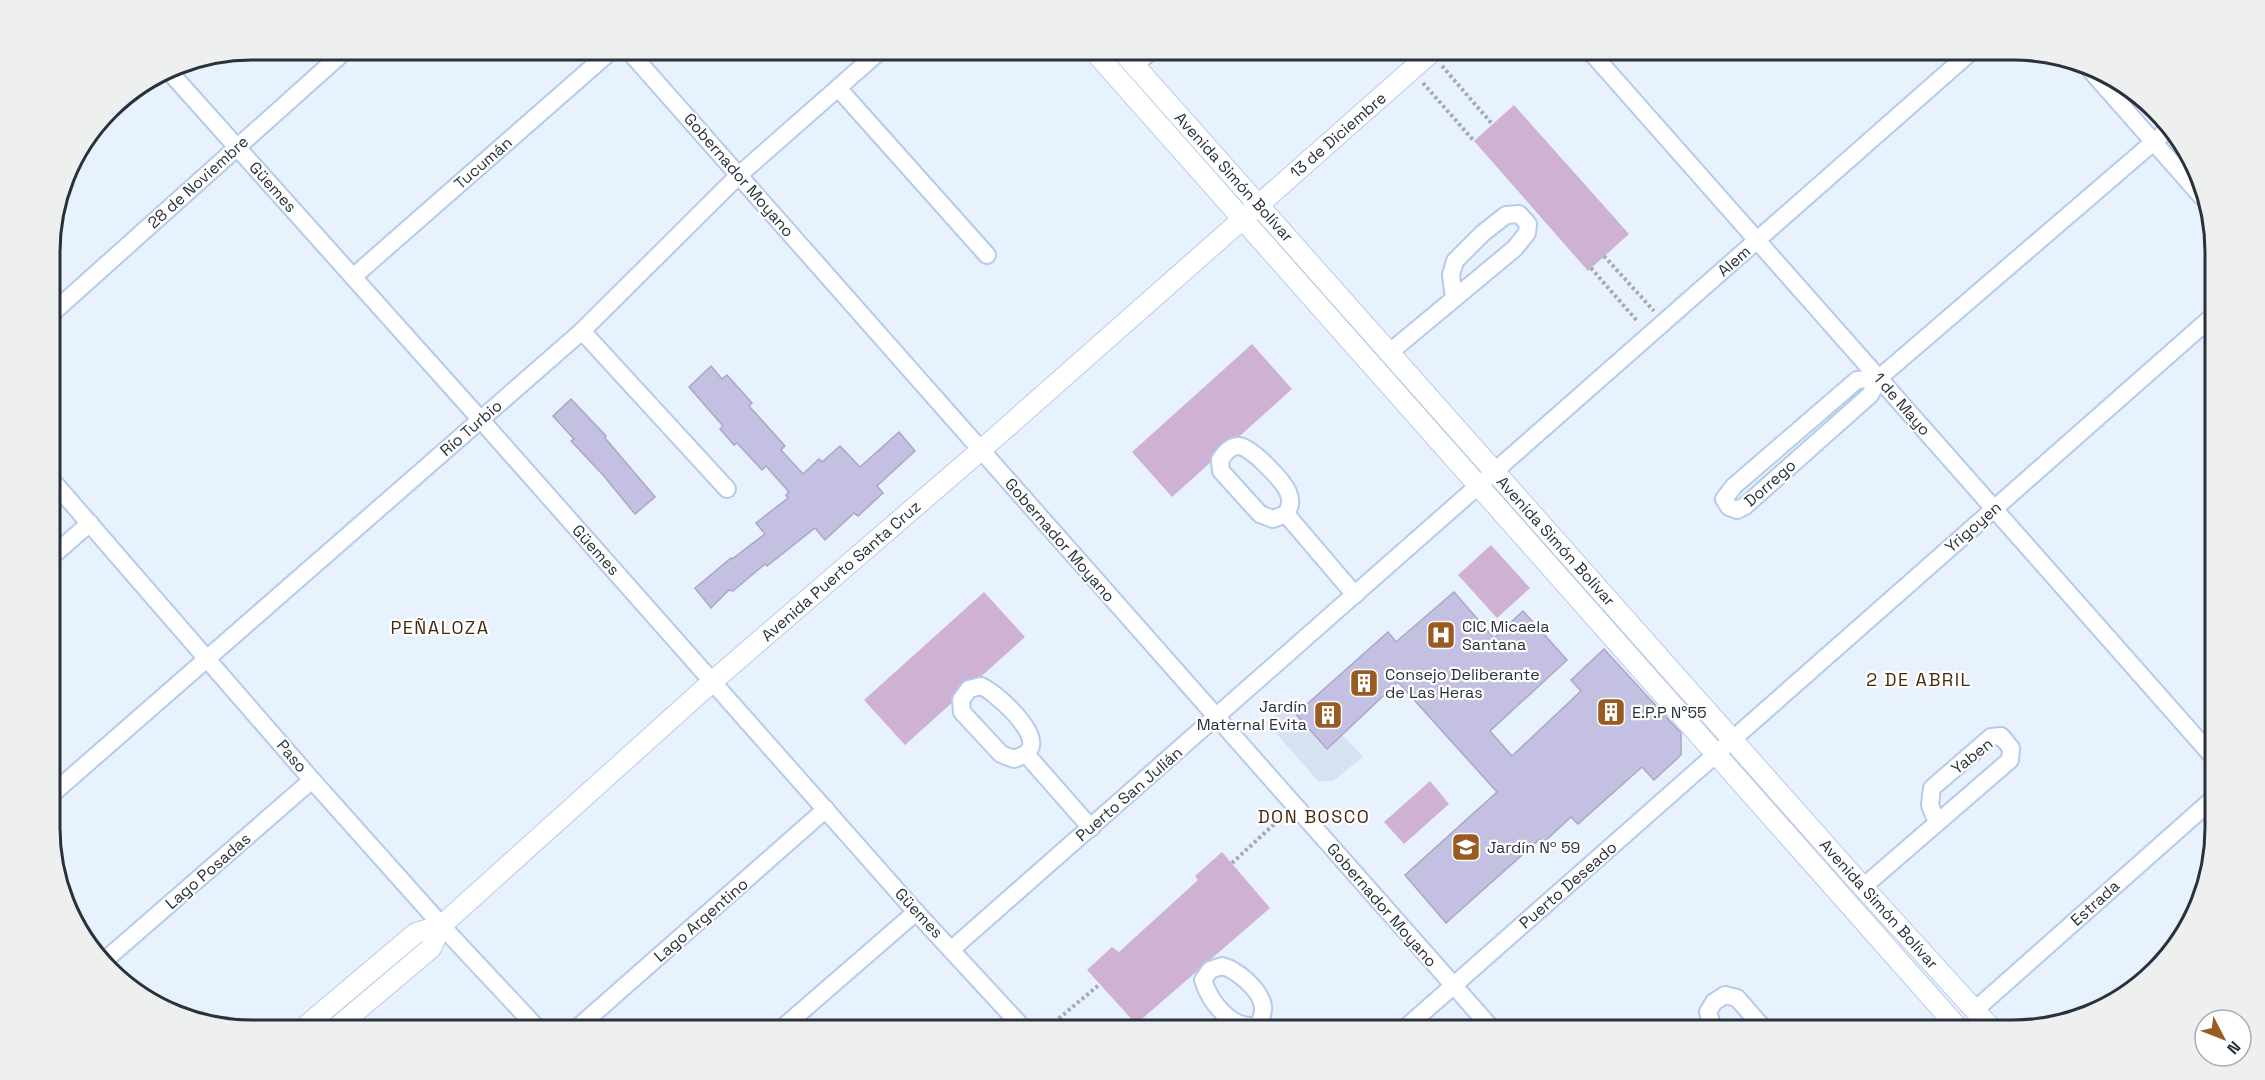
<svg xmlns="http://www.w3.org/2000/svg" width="2265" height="1080" font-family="'Space Grotesk',sans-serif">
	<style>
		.built { fill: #d7e2f0 }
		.green { fill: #cfb1d4 }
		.building { fill: #c3c0e2; stroke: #a9a6c8; stroke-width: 1.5 }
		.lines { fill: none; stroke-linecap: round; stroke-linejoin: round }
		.minor-casing { stroke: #b5cbe9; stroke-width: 20 }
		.tertiary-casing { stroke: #b5cbe9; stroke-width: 22 }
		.path { stroke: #a1aab6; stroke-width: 4; stroke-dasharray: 3 3; stroke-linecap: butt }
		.minor { stroke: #fff; stroke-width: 16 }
		.tertiary { stroke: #fff; stroke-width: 20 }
		.labels { text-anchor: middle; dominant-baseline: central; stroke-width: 4.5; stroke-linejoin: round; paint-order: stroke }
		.street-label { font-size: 16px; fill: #28313c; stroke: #fff }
		.poi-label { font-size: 16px; fill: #28313c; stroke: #fff; text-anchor: start }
		.neighbourhood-label { font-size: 18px; letter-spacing: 1.5px; fill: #46280d; stroke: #fff }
		.rim { fill: none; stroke: #28313c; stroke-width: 3 }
	</style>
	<rect width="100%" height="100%" fill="#e8f1fe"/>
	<polygon class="built" points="1287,705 1327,749 1342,734 1363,757 1333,781 1318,781 1267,723"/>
	<g class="green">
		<polygon points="1514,105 1629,234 1588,271 1474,141"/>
		<polygon points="1252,344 1292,389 1172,497 1132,452"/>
		<polygon points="1491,545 1530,588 1497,618 1458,575"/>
		<polygon points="984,592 1025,637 905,745 864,700"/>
		<polygon points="1430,781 1449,804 1404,844 1384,822"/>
		<polygon points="1222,852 1270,908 1136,1024 1087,970 1112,947 1119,952 1198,880 1195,876"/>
	</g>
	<g class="building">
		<polygon points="711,366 722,379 727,375 752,403 749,406 785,446 781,450 803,474 819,459 822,462 840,446 860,467 899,432 915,451 877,486 883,493 858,516 854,513 825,540 815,528 767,566 765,564 733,591 729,590 711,608 695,588 731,558 732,559 765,534 756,523 788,498 786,495 789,492 766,466 762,470 737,443 734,445 720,429 723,426 689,387"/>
		<polygon points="571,399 606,436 605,438 655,497 635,514 603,475 571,441 574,439 553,416"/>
		<polygon points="1454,592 1494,638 1523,611 1567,660 1490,731 1512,756 1581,691 1571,680 1604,649 1681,733 1681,755 1654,780 1642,767 1578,824 1571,817 1543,843 1540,839 1446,923 1405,875 1497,792 1398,682 1327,749 1296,714 1388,632 1396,642"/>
	</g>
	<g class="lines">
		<g class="minor-casing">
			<g id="minor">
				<polyline points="628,50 1493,1030"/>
				<polyline points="1589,50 2215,759"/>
				<polyline points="2085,64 2202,197"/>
				<polyline points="1135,65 1152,50"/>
				<polyline points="167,69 481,420 916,912 1025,1030"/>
				<polyline points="838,88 987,255"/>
				<polyline points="353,277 612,50"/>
				<polyline points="50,315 346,50"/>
				<polyline points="582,331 727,489"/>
				<polyline points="1390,352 1515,248 1527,233 1528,224 1519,214 1506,215 1483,233 1455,261 1451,275 1454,298"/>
				<polyline points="1879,378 1857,380 1734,486 1724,499 1729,507 1737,510 1745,506 1870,395 1879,378 2171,127"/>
				<polyline points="50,478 312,780 453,938 539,1030"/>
				<path d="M 1286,514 L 1273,519 L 1260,514 L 1221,471 L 1220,460 C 1225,453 1229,447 1238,446 C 1250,445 1283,481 1288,492 C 1292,501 1290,507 1286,514 L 1355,595"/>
				<polyline points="51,557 90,523"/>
				<path d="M 1026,754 L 1014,759 L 1001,754 L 962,712 L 961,700 L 969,689 L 981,686 C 995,692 1035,728 1031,746 C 1031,747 1027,754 1026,754 L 1091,828"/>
				<polyline points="51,795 582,331 739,175 881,50"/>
				<polyline points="1863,887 2010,760 2011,748 2001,736 1991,737 1932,788 1930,805 1937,823"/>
				<polyline points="952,949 1973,50"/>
				<polyline points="104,961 312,780"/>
				<path d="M 1222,966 C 1237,970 1260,989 1263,1006 C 1264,1012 1261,1019 1259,1025 C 1232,1032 1210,1002 1203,980 L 1210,970 Z"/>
				<polyline points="1975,1010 2215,797"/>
				<polyline points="575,1030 826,809"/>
				<polyline points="780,1030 916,912"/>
				<polyline points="1403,1030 2214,315"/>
				<polyline points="1717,1030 1712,1025 1708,1012 1714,1002 1725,995 1737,998 1765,1030"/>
			</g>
		</g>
		<g class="tertiary-casing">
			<g id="tertiary">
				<polyline points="1093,50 1960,1030"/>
				<polyline points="1121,50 1863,887 1993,1030"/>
				<polyline points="301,1030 416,933 442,925"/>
				<polyline points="334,1030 431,948 442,925 713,681 981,450 1434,50"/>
			</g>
		</g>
		<g class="path">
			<polyline points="1442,66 1493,125"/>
			<polyline points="1423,83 1474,141"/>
			<polyline points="1604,256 1654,311"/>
			<polyline points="1591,268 1638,322"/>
			<polyline points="1232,863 1282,817"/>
			<polyline points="1045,1030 1100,984"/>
		</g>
		<use href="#minor" class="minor"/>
		<use href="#tertiary" class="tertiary"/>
	</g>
	<defs>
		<g id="hospital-square" transform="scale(1.5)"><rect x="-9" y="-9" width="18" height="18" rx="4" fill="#995b21" stroke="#fff"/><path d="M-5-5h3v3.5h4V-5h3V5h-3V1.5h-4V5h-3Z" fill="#fff"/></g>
		<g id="building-square" transform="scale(1.5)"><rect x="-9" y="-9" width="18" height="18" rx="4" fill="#995b21" stroke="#fff"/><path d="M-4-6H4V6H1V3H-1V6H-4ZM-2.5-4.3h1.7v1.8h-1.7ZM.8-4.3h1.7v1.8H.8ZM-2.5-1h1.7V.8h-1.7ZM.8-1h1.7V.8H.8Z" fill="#fff"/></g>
		<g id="school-square" transform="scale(1.5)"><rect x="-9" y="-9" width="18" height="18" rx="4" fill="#995b21" stroke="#fff"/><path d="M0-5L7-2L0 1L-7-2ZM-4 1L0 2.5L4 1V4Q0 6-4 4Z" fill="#fff"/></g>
	</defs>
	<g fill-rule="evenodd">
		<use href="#hospital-square" x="1441" y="635"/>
		<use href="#building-square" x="1364" y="683"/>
		<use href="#building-square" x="1611" y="712"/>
		<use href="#building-square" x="1328" y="715"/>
		<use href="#school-square" x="1466" y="847"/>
	</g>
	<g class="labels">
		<g class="street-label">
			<text transform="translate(1338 135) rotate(-41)">13 de Diciembre</text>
			<text transform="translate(483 163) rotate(-41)">Tucumán</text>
			<text transform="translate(739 175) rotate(49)">Gobernador Moyano</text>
			<text transform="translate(1234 177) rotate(48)">Avenida Simón Bolívar</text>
			<text transform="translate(198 182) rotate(-42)">28 de Noviembre</text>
			<text transform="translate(273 187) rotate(48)">Güemes</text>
			<text transform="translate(1734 261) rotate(-41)">Alem</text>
			<text transform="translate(1902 404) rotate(49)">1 de Mayo</text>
			<text transform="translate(471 428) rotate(-41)">Río Turbio</text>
			<text transform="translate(1770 483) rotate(-41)">Dorrego</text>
			<text transform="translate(1973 527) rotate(-41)">Yrigoyen</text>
			<text transform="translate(1060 540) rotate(49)">Gobernador Moyano</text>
			<text transform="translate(1556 541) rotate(48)">Avenida Simón Bolívar</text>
			<text transform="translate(596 550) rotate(48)">Güemes</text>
			<text transform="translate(841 571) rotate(-41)">Avenida Puerto Santa Cruz</text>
			<text transform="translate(292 756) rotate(50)">Paso</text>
			<text transform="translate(1972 756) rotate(-38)">Yaben</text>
			<text transform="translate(1129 794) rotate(-41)">Puerto San Julián</text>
			<text transform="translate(208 871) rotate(-41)">Lago Posadas</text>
			<text transform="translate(1568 885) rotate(-41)">Puerto Deseado</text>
			<text transform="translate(2095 903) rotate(-42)">Estrada</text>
			<text transform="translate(1879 904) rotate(48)">Avenida Simón Bolívar</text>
			<text transform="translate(1382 905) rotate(49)">Gobernador Moyano</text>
			<text transform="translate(919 913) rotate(47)">Güemes</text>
			<text transform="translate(701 920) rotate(-41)">Lago Argentino</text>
		</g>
		<g class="poi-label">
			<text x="1462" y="626">CIC Micaela<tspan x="1462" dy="18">Santana</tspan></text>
			<text x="1385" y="674">Consejo Deliberante<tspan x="1385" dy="18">de Las Heras</tspan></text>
			<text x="1307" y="706" text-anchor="end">Jardín<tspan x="1307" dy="18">Maternal Evita</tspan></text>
			<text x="1632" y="712">E.P.P N°55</text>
			<text x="1487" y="847">Jardín Nº 59</text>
		</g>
		<g class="neighbourhood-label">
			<text x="440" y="627">PEÑALOZA</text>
			<text x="1919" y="679">2 DE ABRIL</text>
			<text x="1314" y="816">DON BOSCO</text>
		</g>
	</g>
	<path d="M0 0H2265V1080H0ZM252 60H2013A192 192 0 0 1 2205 252V828A192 192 0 0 1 2013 1020H252A192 192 0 0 1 60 828V252A192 192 0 0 1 252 60Z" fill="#eeefef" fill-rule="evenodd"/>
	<path class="rim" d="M252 60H2013A192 192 0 0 1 2205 252V828A192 192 0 0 1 2013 1020H252A192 192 0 0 1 60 828V252A192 192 0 0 1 252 60Z"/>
	<g transform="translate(2223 1038) rotate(132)"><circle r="28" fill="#ffffff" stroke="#a9adb1" stroke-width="1.5"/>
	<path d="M0-4.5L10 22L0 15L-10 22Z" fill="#995b21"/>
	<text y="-9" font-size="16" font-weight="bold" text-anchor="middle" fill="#28313c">N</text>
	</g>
</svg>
